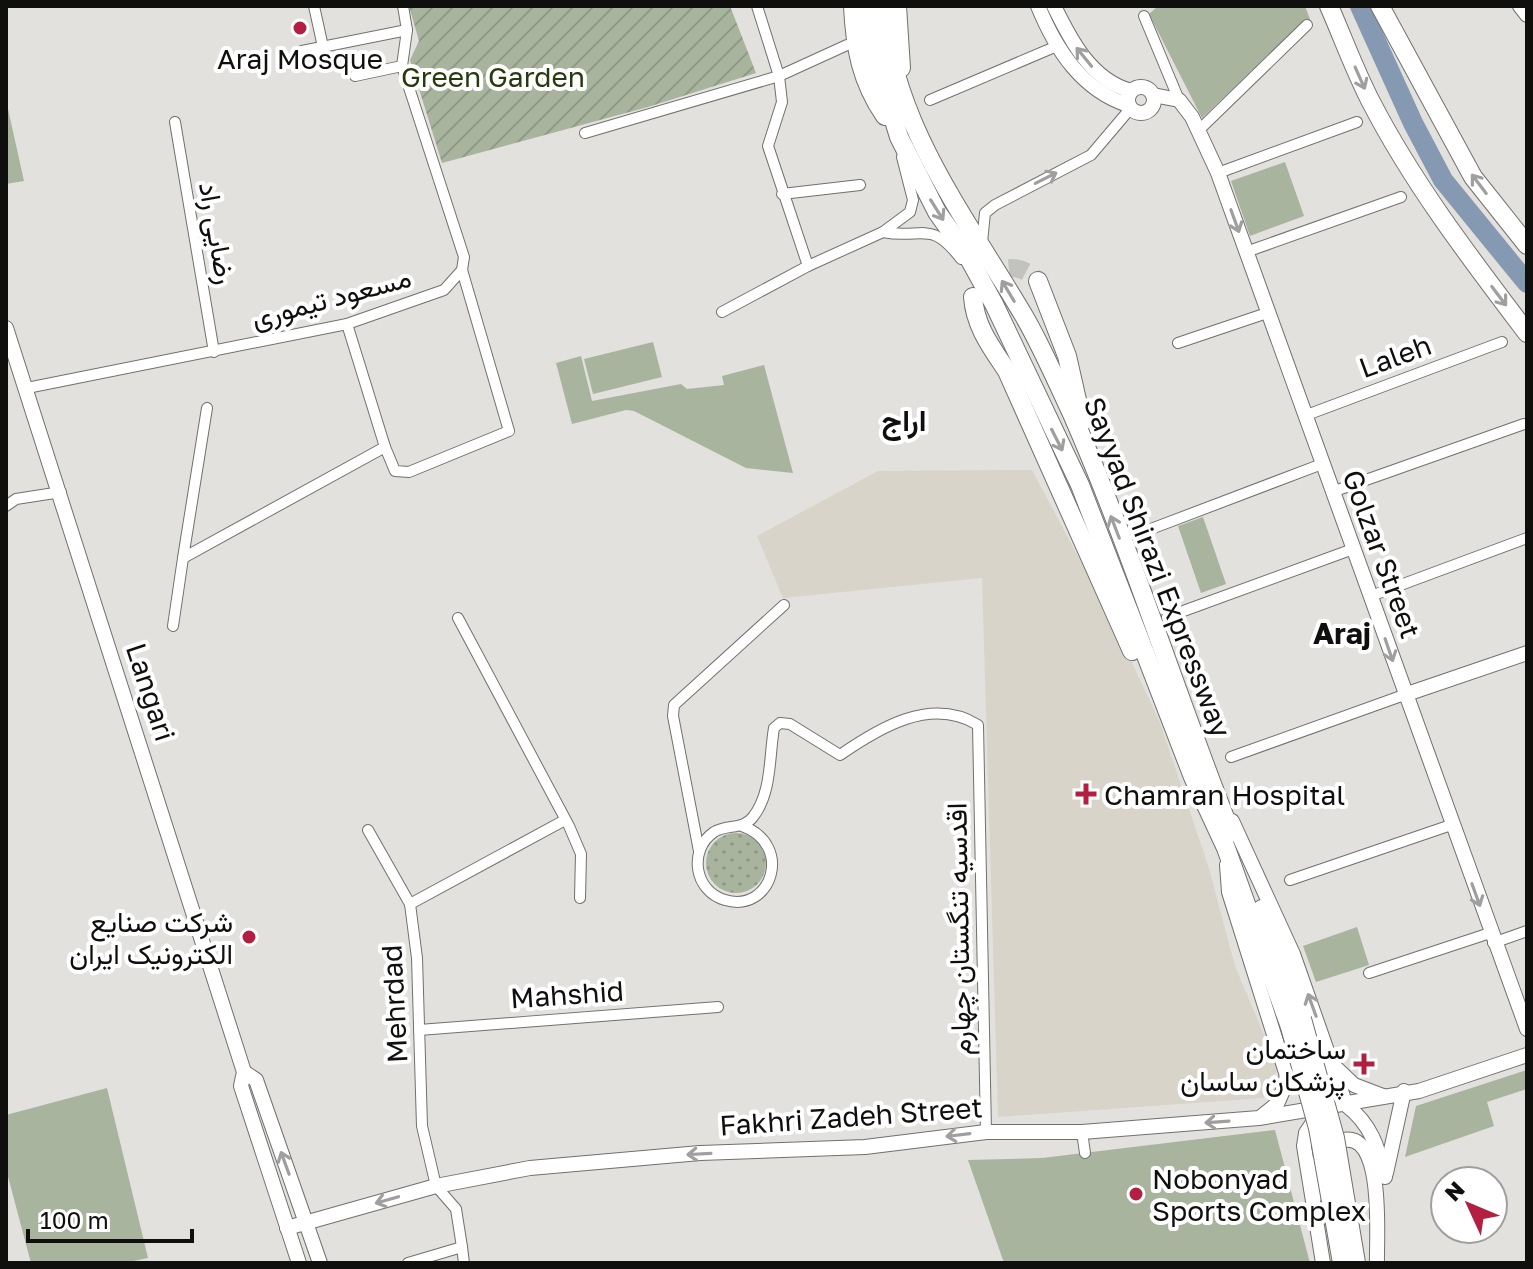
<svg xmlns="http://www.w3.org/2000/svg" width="1533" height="1269" font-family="'Golos Text',Vazirmatn,sans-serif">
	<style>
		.built { fill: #d8d4ca }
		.grass { fill: url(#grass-dots) }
		.park { fill: #a8b49e }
		.garden { fill: url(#garden-furrows) }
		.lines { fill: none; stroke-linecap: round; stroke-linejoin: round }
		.river { stroke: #8699b2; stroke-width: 20 }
		.highway-tunnel { stroke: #c2c2be; stroke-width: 18; stroke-dasharray: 18 9; stroke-linecap: butt }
		.street-casing { stroke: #71706d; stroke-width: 12 }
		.secondary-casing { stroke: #71706d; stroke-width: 16 }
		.highway-casing { stroke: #71706d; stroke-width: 20 }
		.street { stroke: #fff; stroke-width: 10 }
		.secondary { stroke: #fff; stroke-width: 14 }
		.highway { stroke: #fff; stroke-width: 18 }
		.highway-bridge-casing { stroke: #71706d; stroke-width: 20; stroke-linecap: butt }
		.highway-bridge { stroke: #fff; stroke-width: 18 }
		.oneway { stroke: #9f9f9f }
		.poi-dot { fill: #b21f41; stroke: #fff; stroke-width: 3 }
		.labels { text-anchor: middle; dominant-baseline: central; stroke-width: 8; stroke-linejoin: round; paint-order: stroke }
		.poi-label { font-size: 28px; fill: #0f0f0e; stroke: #fff; text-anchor: start }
		.park-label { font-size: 28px; fill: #263a0e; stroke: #fff }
		.street-label { font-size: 28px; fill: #0f0f0e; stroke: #fff }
		.neighbourhood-label { font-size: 30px; font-weight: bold; fill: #0f0f0e; stroke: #fff }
	</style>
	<defs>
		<pattern id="grass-dots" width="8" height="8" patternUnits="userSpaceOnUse" patternTransform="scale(2)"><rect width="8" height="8" fill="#a8b49e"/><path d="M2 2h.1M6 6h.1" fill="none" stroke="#8f9a87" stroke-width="1.8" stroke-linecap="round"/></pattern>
		<pattern id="garden-furrows" width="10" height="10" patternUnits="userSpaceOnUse" patternTransform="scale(2)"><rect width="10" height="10" fill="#a8b49e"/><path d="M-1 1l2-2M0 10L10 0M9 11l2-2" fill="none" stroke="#8f9a87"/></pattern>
	</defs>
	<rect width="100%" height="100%" fill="#e2e1dd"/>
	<polygon class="built" points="1032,470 1117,630 1160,723 1208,865 1235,966 1278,1068 1264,1098 998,1117 982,578 783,598 757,536 878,471"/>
	<circle class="grass" cx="736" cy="863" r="30"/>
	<g class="park">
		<polygon points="1158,6 1305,6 1311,22 1302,23 1202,118 1149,14"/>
		<polygon points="6,100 24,181 6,184"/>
		<polygon points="1285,162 1304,216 1250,236 1231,181"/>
		<polygon points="653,342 662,377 593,394 584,359"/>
		<polygon points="581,356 592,401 681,384 687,389 724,385 722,376 764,365 793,473 746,468 634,411 626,410 572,424 556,363"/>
		<polygon points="1203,517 1226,584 1201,593 1178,526"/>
		<polygon points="1357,927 1369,965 1316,982 1303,946"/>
		<polygon points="1527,1070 1527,1089 1487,1102 1494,1126 1405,1157 1416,1106"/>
		<polygon points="107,1088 148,1258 124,1263 31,1263 6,1169 6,1115"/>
		<polygon points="1275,1130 1310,1263 1004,1263 968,1160 1042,1158"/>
	</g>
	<polygon class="garden" points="409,6 730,6 756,73 648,107 442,163 410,60 419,41"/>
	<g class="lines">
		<polyline class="river" points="1360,6 1413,123 1443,180 1527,283"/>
		<path class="highway-tunnel" d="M 985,280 C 1002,264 1022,264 1038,281"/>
		<g class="street-casing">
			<g id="street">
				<polyline points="314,6 323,47"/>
				<polyline points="757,6 779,76 782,102 768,146 808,266"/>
				<polyline points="1144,16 1179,100"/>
				<polyline points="302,51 407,30"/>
				<polyline points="355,76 402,66"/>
				<polyline points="930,100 1057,46"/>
				<polyline points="175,122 214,352"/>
				<polyline points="1199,130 1307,25"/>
				<polyline points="585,133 779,76 847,45"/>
				<polyline points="1218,173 1357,122"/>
				<polyline points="782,194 860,185"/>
				<path d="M 883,232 C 922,240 930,218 961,259"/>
				<polyline points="982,242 985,213 995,205 1091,155 1130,109"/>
				<polyline points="1246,252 1401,197"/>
				<polyline points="722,312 808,266 883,232 910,212 913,200 902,157"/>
				<polyline points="1178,343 1267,313"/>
				<polyline points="27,388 347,324 444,290 462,270 464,257 402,66 407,30 403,6"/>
				<polyline points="207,408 183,558 385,447 347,324"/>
				<polyline points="1304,416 1502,342"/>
				<polyline points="385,447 395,471 409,472 509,431 462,270"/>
				<polyline points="1332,492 1524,424"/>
				<polyline points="6,506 16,499 61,492"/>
				<polyline points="1143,532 1322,464"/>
				<polyline points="1371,596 1527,538"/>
				<polyline points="1167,617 1353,549"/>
				<polyline points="458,618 569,826 581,854 580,898"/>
				<polyline points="173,626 183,558"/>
				<polyline points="1231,757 1404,695"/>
				<path d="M 742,826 C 794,844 772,914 725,900 C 694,891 688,850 714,832 C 727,824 743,830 753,817 C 772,793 769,757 774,728 L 780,723 L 790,724 L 840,755 C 879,728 931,696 978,725 L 986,1132"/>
				<polyline points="368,830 410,904 417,958 422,1126 436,1186 456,1209 462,1247 408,1263"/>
				<polyline points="699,851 673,716 674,705 784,605"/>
				<polyline points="1290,880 1451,825"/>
				<polyline points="410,904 565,820"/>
				<polyline points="1493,943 1527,931"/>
				<polyline points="1369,973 1490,933"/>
				<polyline points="419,1030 718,1007"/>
				<polyline points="1082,1132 1085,1153"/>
				<polyline points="462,1247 464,1263"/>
			</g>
		</g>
		<g class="secondary-casing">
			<g id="secondary">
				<path d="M 1038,6 C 1056,50 1082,90 1128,105"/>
				<path d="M 1054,6 C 1071,41 1091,80 1131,91"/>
				<polyline points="1520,6 1527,15"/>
				<circle cx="1141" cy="100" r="13"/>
				<polyline points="1153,95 1179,100 1192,117 1218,173 1527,1029"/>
				<polyline points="6,328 244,1072 241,1086 299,1263"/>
				<polyline points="1404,695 1527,653"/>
				<path d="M 1232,821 L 1293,954 L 1346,1105 C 1371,1124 1378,1147 1385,1177"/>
				<polyline points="1227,865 1229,892 1288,1079 1277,1104 1261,1117"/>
				<polyline points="1334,1066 1354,1085 1383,1096"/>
				<polyline points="244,1072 256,1080 320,1263"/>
				<polyline points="1318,1115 1306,1133 1304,1146 1323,1263"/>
				<polyline points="1386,1173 1404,1091"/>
				<path d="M 1314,1198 C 1316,1179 1315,1153 1335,1143 C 1387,1118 1376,1240 1377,1263"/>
				<polyline points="287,1228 436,1186 530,1168 700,1153 865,1147 986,1132 1082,1132 1259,1118 1419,1091 1527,1055"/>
			</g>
		</g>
		<g class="highway-casing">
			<g id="highway">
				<path d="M 853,6 C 855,48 861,81 885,116"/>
				<polyline points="867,6 872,48 899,137 937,212 966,253 994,304 1080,485 1193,777 1226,848 1290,1027"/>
				<path d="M 883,6 C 893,126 965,216 1024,316 C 1042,347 1057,382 1072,414 C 1132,551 1176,695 1231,833"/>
				<polyline points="897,6 901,68"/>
				<path d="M 1329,6 C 1343,38 1355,71 1371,102 C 1414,185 1471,259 1527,333"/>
				<polyline points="1380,6 1473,177 1527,245"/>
				<polyline points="1038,281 1067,356 1082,422"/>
				<path d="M 973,297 C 975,326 991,347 1007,371 L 1132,651"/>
				<polyline points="1262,909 1302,1019"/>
				<polyline points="1288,1079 1318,1090 1335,1072"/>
			</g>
		</g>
		<use href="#street" class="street"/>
		<use href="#secondary" class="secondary"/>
		<use href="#highway" class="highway"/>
		<g class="highway-bridge-casing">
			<g id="highway-bridge">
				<polyline points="1302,1019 1335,1138 1356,1263"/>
				<polyline points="1290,1027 1318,1128 1342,1263"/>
			</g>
		</g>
		<use href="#highway-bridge" class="highway-bridge"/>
	</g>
	<defs><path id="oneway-shaft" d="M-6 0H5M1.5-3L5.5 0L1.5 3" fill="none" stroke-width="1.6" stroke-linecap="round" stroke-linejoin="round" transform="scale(2)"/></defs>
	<g class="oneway">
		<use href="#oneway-shaft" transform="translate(1084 57) rotate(-129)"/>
		<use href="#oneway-shaft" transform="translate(1360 78) rotate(66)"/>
		<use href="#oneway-shaft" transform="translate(1046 178) rotate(-27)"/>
		<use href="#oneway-shaft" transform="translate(1479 184) rotate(-127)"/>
		<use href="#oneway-shaft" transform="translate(937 210) rotate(58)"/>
		<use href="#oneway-shaft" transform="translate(1235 221) rotate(70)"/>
		<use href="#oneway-shaft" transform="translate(1008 291) rotate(-121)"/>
		<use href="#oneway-shaft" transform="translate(1499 296) rotate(53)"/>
		<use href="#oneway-shaft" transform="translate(1057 440) rotate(63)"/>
		<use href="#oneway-shaft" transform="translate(1115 527) rotate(-111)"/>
		<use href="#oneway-shaft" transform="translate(1389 650) rotate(71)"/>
		<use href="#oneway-shaft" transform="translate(1476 895) rotate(70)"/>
		<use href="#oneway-shaft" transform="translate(1312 1005) rotate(-110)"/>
		<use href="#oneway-shaft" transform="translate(1217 1122) rotate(176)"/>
		<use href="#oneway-shaft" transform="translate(958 1135) rotate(173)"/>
		<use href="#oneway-shaft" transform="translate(699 1154) rotate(177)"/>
		<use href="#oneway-shaft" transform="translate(285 1163) rotate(-110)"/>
		<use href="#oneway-shaft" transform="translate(387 1200) rotate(164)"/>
	</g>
	<g class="poi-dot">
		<circle cx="300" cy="28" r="8"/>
		<path d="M1082 782h8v8h8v8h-8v8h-8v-8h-8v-8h8z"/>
		<circle cx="249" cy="937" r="8"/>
		<path d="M1360 1052h8v8h8v8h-8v8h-8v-8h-8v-8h8z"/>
		<circle cx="1136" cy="1194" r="8"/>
	</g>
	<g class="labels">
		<g class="poi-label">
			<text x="300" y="58" text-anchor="middle">Araj Mosque</text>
			<text x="1104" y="794">Chamran Hospital</text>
			<text x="233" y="921" text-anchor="end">شرکت صنایع<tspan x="233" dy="32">الکترونیک ایران</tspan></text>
			<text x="1346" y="1048" text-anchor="end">ساختمان<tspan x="1346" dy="32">پزشکان ساسان</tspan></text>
			<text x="1152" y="1178">Nobonyad<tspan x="1152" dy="32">Sports Complex</tspan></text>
		</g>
		<g class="park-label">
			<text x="493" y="76">Green Garden</text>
		</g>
		<g class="street-label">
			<text transform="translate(218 233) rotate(80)">رضایی راد</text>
			<text transform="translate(331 297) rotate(-15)">مسعود تیموری</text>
			<text transform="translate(1395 356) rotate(-20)">Laleh</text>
			<text transform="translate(1382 554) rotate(70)">Golzar Street</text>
			<text transform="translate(1158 567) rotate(69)">Sayyad Shirazi Expressway</text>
			<text transform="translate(151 692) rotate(72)">Langari</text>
			<text transform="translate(958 929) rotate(-91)">اقدسیه تنگستان چهارم</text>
			<text transform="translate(567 994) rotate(-4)">Mahshid</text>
			<text transform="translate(394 1004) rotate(-93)">Mehrdad</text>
			<text transform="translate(851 1116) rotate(-4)">Fakhri Zadeh Street</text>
		</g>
		<g class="neighbourhood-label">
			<text x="904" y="420">اراج</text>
			<text x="1342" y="633">Araj</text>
		</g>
	</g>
	<rect width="1533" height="1269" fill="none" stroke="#0f0f0e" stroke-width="16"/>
	<g transform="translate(1469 1205) rotate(314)"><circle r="38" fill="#ffffff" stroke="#9f9f9f" stroke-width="2"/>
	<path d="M0-6L14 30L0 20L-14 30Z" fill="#b21f41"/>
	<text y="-12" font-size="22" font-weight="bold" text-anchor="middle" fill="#0f0f0e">N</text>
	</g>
	<path d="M28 1229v12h164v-12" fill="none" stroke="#0f0f0e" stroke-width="4"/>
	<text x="40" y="1229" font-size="24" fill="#0f0f0e" stroke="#ffffff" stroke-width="6" paint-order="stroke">100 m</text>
</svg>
